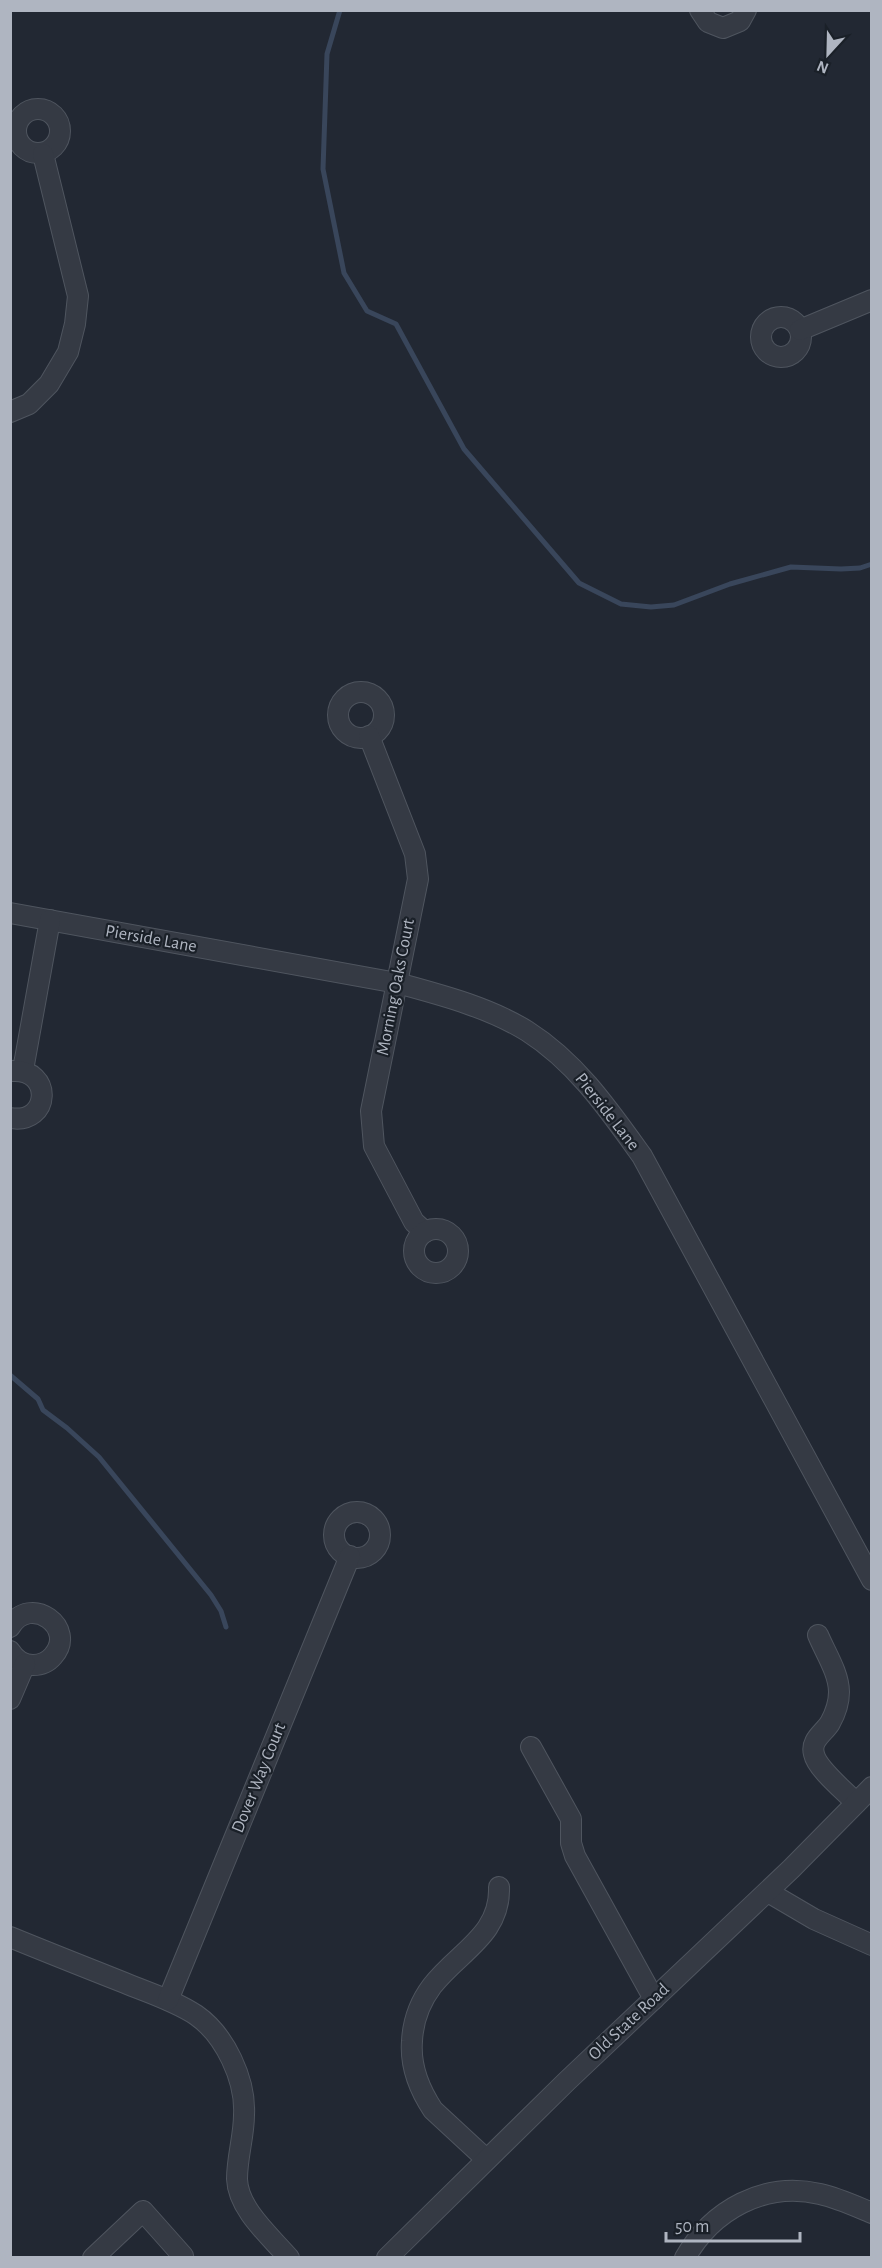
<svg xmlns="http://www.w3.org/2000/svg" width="882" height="2268" font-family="'Alegreya Sans',sans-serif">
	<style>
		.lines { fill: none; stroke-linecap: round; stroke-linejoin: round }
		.stream { stroke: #39465b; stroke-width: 5 }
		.minor-casing { stroke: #4f555f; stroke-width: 22 }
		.minor { stroke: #353a44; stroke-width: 20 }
		.labels { text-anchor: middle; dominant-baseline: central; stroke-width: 4.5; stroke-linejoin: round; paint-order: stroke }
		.street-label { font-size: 18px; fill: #afb5c1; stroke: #1a2028 }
	</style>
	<rect width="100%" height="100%" fill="#222833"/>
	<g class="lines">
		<g class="stream">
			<polyline points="340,10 327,54 323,169 344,273 367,311 396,324 464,449 579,583 621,604 651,607 674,605 730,584 791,567 841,569 860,568 872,564"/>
			<polyline points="10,1375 38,1399 43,1410 67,1428 99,1457 211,1595 221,1611 226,1627"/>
		</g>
		<g class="minor-casing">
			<g id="minor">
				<polyline points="700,10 708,22 723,28 740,21 746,10"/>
				<circle cx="38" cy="131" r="22"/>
				<circle cx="781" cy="337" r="20"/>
				<polyline points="800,330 872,300"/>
				<polyline points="10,412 29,404 49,384 68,352 75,324 78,296 43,154"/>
				<circle cx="361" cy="715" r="23"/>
				<polyline points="369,736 415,854 418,879 371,1111 374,1146 414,1222 425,1232"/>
				<path d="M 10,913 L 397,983 C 441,995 488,1007 527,1031 C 576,1062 609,1110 642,1156 L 872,1580"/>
				<polyline points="23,1070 50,920"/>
				<path d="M 10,1118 C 51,1125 53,1068 12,1071"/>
				<circle cx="436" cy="1251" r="22"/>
				<circle cx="357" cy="1535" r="23"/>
				<path d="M 10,1627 C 30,1593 78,1628 53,1656 C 48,1662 41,1665 33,1665 C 23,1665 15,1659 10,1651"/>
				<path d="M 818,1635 C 825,1652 839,1673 839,1692 C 839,1702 835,1714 830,1723 C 824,1733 810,1740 814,1754 C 817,1769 845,1791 856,1803"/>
				<polyline points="10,1699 25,1664"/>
				<polyline points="531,1747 571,1819 571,1843 575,1856 654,1999"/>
				<polyline points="768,1892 814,1919 872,1945"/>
				<path d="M 10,1937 C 49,1953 87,1968 125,1983 C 149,1993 175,2001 196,2015 C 225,2035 246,2080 244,2115 C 244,2136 237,2157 237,2179 C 238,2209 270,2236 289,2258"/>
				<polyline points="168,2000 350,1556"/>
				<path d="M 486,2159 L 433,2110 C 419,2089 410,2066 412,2041 C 413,2021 420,2002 432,1986 C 458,1952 501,1935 499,1887"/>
				<polyline points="93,2258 143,2211 183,2256 182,2258"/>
				<polyline points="387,2258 567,2081 791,1869 872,1787"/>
				<path d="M 685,2258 C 712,2210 764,2181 820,2194 C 838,2198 855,2206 872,2213"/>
			</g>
		</g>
		<use href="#minor" class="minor"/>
	</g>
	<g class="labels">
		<g class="street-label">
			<text transform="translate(151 939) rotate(10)">Pierside Lane</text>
			<text transform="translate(396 987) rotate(-79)">Morning Oaks Court</text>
			<text transform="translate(607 1112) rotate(52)">Pierside Lane</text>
			<text transform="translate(259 1778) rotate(-68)">Dover Way Court</text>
			<text transform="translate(629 2022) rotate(-43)">Old State Road</text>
		</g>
	</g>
	<rect width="882" height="2268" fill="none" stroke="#afb5c1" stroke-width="24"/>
	<g transform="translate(828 54) rotate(202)" stroke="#1a2028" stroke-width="4.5" paint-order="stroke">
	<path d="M0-4.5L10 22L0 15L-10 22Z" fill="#afb5c1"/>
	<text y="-9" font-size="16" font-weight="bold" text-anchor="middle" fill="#afb5c1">N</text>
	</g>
	<path d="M666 2232v9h134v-9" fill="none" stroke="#afb5c1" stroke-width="3"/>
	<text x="675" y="2232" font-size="18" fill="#afb5c1" stroke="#1a2028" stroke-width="4.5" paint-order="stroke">50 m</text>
</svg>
